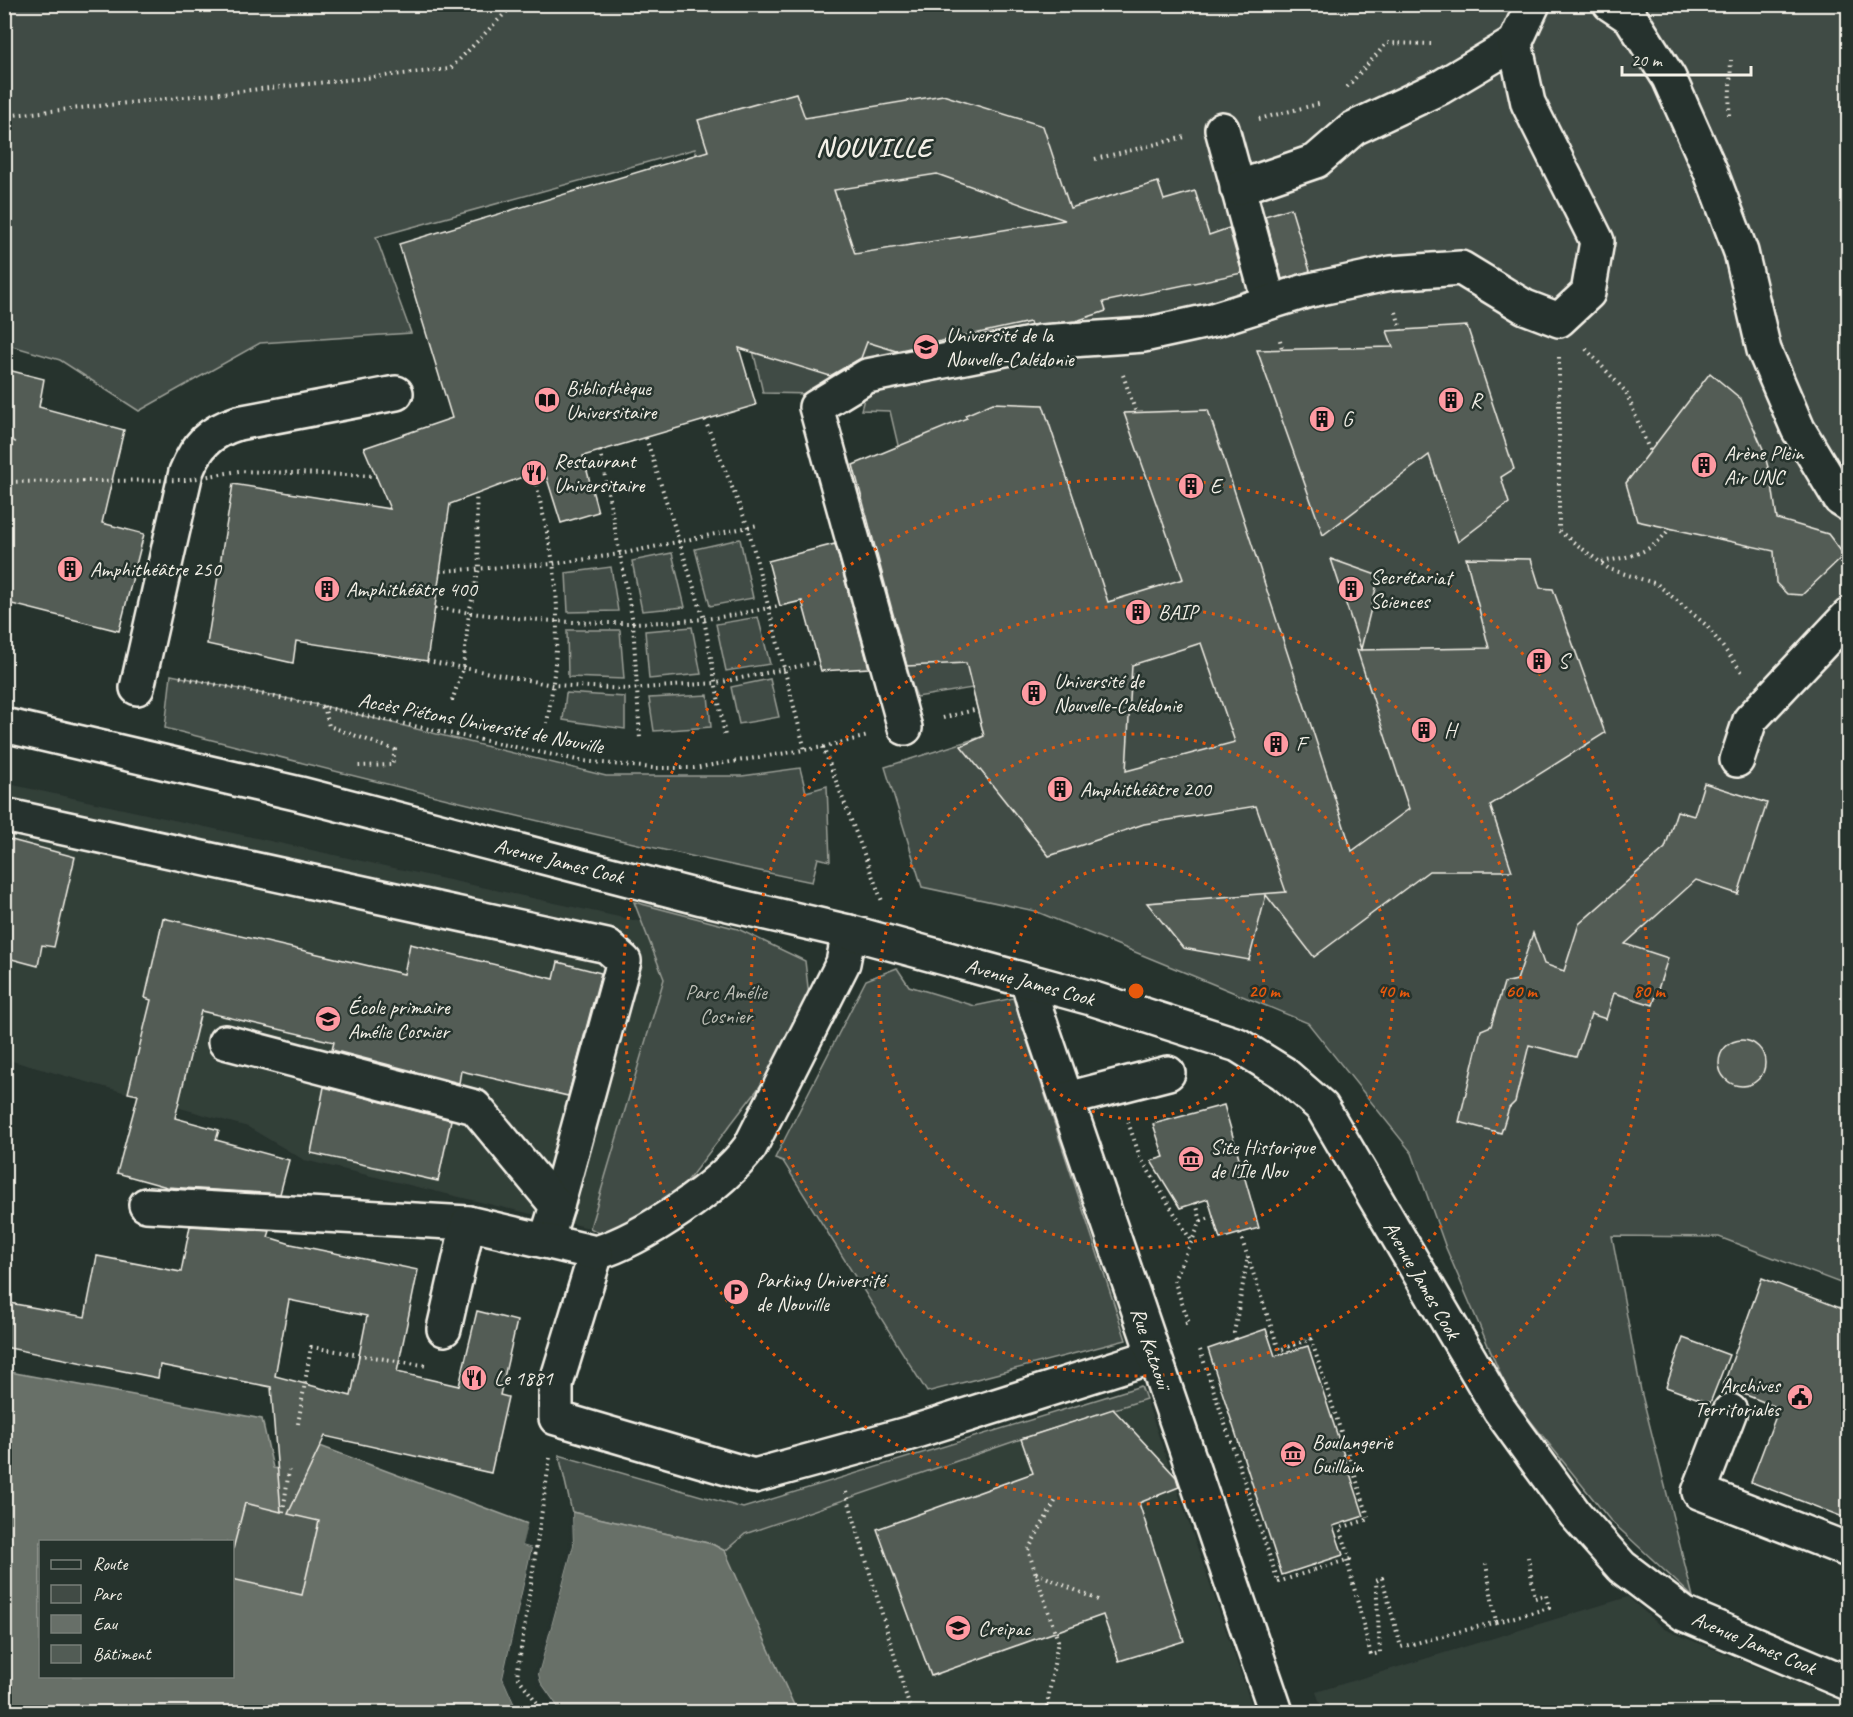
<svg xmlns="http://www.w3.org/2000/svg" width="1853" height="1717" font-family="Caveat,sans-serif">
	<style>
		.built { fill: #333f39 }
		.green { fill: #414b45; stroke: #9a9e96; stroke-width: 1.5 }
		.water { fill: #676f68; stroke: #9fa39b; stroke-width: 1.5; fill-rule: evenodd }
		.pier { fill: #26332d }
		.building { fill: #525c55; stroke: #f4f1e8; stroke-width: 1.5; fill-rule: evenodd }
		.lines { fill: none; stroke-linecap: round; stroke-linejoin: round }
		.minor-casing { stroke: #f4f1e8; stroke-width: 38 }
		.major-casing { stroke: #f4f1e8; stroke-width: 38 }
		.path { stroke: #f4f1e8; stroke-width: 4; stroke-dasharray: 1.5 4.5; stroke-linecap: butt }
		.minor { stroke: #26332d; stroke-width: 33 }
		.major { stroke: #26332d; stroke-width: 33 }
		.path-bridge { stroke: #f4f1e8; stroke-width: 4; stroke-dasharray: 1.5 4.5; stroke-linecap: butt }
		.ring { fill: none; stroke: #e8590c; stroke-width: 3; stroke-dasharray: 3 6 }
		.labels { text-anchor: middle; dominant-baseline: central; stroke-width: 5; stroke-linejoin: round; paint-order: stroke }
		.poi-label { font-size: 21px; fill: #f4f1e8; stroke: #26332d; text-anchor: start }
		.street-label { font-size: 21px; fill: #f4f1e8; stroke: #26332d }
		.park-label { font-size: 21px; fill: #bebfb7; stroke: #26332d }
		.district-label { font-size: 27px; font-weight: bold; letter-spacing: 1.5px; fill: #f4f1e8; stroke: #26332d }
		.centre { fill: #e8590c; stroke: #26332d; stroke-width: 3 }
		.ring-label { font-size: 18px; text-anchor: middle; font-weight: bold; fill: #e8590c; stroke: #26332d; stroke-width: 5; stroke-linejoin: round; paint-order: stroke }
	</style>
	<rect width="100%" height="100%" fill="#26332d"/>
	<filter id="ink" filterUnits="userSpaceOnUse"><feTurbulence type="fractalNoise" baseFrequency=".0167" numOctaves="2"/><feDisplacementMap in="SourceGraphic" scale="12" xChannelSelector="R" yChannelSelector="G"/><feConvolveMatrix kernelMatrix="1 2 1 2 8 2 1 2 1" color-interpolation-filters="sRGB"/></filter>
	<g filter="url(#ink)">
		<g class="built">
			<polygon points="4,783 642,922 664,979 590,1228 304,1160 248,1127 5,1059"/>
			<polygon points="1146,1399 1254,1712 797,1712 725,1551 744,1535 1021,1439"/>
			<polygon points="1628,1597 1664,1629 1848,1704 1848,1712 1323,1712 1316,1692"/>
		</g>
		<g class="green">
			<path d="M 4,5 L 1848,5 L 1848,1286 L 1719,1237 L 1612,1236 L 1641,1391 L 1693,1597 L 1610,1520 L 1509,1394 L 1446,1248 L 1412,1153 L 1308,1023 L 1035,911 L 922,887 L 885,767 L 984,736 L 972,688 L 917,697 L 905,667 L 898,445 L 890,411 L 861,410 L 865,395 L 763,393 C 745,310 718,231 695,149 L 376,237 L 411,333 L 260,343 L 139,411 L 60,360 L 5,344 Z"/>
			<polygon points="740,539 753,598 710,606 695,549"/>
			<polygon points="672,553 685,607 642,611 632,561"/>
			<polygon points="611,567 618,611 568,612 566,573"/>
			<polygon points="758,617 770,664 726,671 716,624"/>
			<polygon points="692,627 701,674 649,679 645,631"/>
			<polygon points="567,630 620,630 624,679 568,677"/>
			<path d="M 171,675 L 324,706 L 606,776 L 742,776 L 800,768 L 806,792 L 827,786 L 830,861 L 818,858 L 812,882 C 595,837 380,783 165,728 Z"/>
			<polygon points="770,679 779,717 739,724 731,687"/>
			<polygon points="566,693 625,697 625,729 563,720"/>
			<polygon points="708,695 711,727 654,731 649,698"/>
			<polygon points="634,902 738,929 805,961 810,1005 767,1077 685,1184 610,1239 590,1228 664,979"/>
			<polygon points="897,968 909,986 975,1006 1013,998 1126,1340 927,1392 783,1161 775,1158 866,980"/>
			<polygon points="1141,1386 1146,1399 1021,1439 745,1534 725,1551 712,1544 572,1512 559,1455 743,1508"/>
		</g>
		<g class="water">
			<path d="M 10,1372 L 262,1419 L 273,1468 L 307,1473 L 320,1446 L 528,1524 L 523,1545 L 532,1548 L 503,1678 L 518,1712 L 5,1712 L 4,1378 ZM 40,1542 L 232,1542 L 232,1676 L 40,1676 Z"/>
			<polygon points="572,1512 712,1544 725,1551 797,1712 561,1712 540,1682 538,1674 573,1545"/>
		</g>
		<g class="pier">
			<polygon points="569,1511 572,1512 573,1545 538,1674 540,1682 561,1712 558,1712 537,1683 535,1674 570,1544"/>
			<polygon points="528,1521 531,1524 526,1543 535,1548 506,1678 521,1712 518,1712 503,1678 532,1548 522,1545"/>
		</g>
		<g class="building">
			<path d="M 796,93 L 805,118 L 943,95 L 1043,126 L 1070,208 L 1158,182 L 1164,200 L 1195,191 L 1209,235 L 1229,228 L 1242,273 L 1103,302 L 1106,311 L 1076,321 L 1031,325 L 1030,322 L 896,351 L 867,342 L 861,358 L 830,376 L 739,348 L 756,405 L 583,456 L 598,512 L 561,523 L 544,469 L 450,504 L 427,661 L 296,641 L 293,663 L 207,644 L 233,484 L 390,509 L 364,448 L 452,418 L 399,244 L 708,151 L 698,120 ZM 937,174 L 1048,214 L 1065,220 L 855,254 L 834,190 Z"/>
			<polygon points="1291,208 1310,271 1282,279 1265,216"/>
			<polygon points="1467,326 1514,469 1501,477 1509,503 1458,542 1429,455 1323,535 1257,350 1393,347 1387,331"/>
			<polygon points="4,369 44,379 39,407 124,430 102,523 144,534 119,631 4,602"/>
			<polygon points="1710,373 1741,399 1763,449 1771,478 1777,519 1828,534 1844,555 1802,595 1787,594 1776,583 1774,551 1637,521 1626,483"/>
			<path d="M 993,403 L 1043,405 L 1108,602 L 1183,579 L 1124,413 L 1208,410 L 1352,851 L 1409,809 L 1357,650 L 1489,648 L 1466,558 L 1531,559 L 1540,588 L 1553,589 L 1605,733 L 1490,805 L 1512,871 L 1429,871 L 1314,957 L 1266,895 L 1249,960 L 1183,948 L 1147,903 L 1286,892 L 1256,806 L 1144,824 L 1049,856 L 961,746 L 984,736 L 966,663 L 907,666 L 853,465 L 967,418 L 965,415 ZM 1201,643 L 1235,742 L 1126,771 L 1132,665 Z"/>
			<polygon points="835,544 869,668 821,671 802,601 780,606 768,561"/>
			<polygon points="1331,559 1379,576 1361,649"/>
			<polygon points="1704,783 1767,803 1738,894 1696,880 1625,944 1668,958 1653,1005 1614,993 1606,1019 1591,1014 1576,1057 1529,1045 1515,1102 1509,1108 1501,1133 1459,1122 1481,1030 1491,1026 1504,983 1517,980 1533,933 1544,964 1564,971 1579,924 1665,848 1677,811 1694,816"/>
			<polygon points="4,838 75,857 54,947 42,945 38,966 4,957"/>
			<polygon points="163,918 404,974 410,944 554,979 558,962 601,973 568,1096 461,1071 459,1083 332,1050 334,1042 201,1011 175,1118 219,1130 216,1140 289,1160 280,1194 167,1187 117,1173 138,1095 128,1093 151,1000 145,998"/>
			<circle cx="1742" cy="1063" r="23"/>
			<polygon points="324,1087 451,1120 438,1181 311,1153"/>
			<polygon points="1224,1105 1259,1228 1220,1239 1208,1199 1180,1208 1151,1161 1164,1157 1153,1124"/>
			<path d="M 190,1226 L 270,1231 L 268,1237 L 291,1244 L 418,1270 L 397,1372 L 459,1386 L 477,1311 L 517,1321 L 500,1395 L 508,1397 L 491,1473 L 325,1436 L 288,1514 L 319,1521 L 302,1595 L 232,1579 L 232,1553 L 245,1503 L 281,1512 L 271,1387 L 160,1365 L 158,1378 L 4,1347 L 4,1302 L 85,1317 L 97,1256 L 181,1272 ZM 289,1300 L 367,1316 L 351,1396 L 275,1376 Z"/>
			<polygon points="1762,1278 1848,1311 1848,1519 1751,1482 1779,1408 1723,1386"/>
			<polygon points="1266,1329 1275,1356 1308,1346 1364,1516 1333,1526 1343,1555 1282,1575 1208,1349"/>
			<polygon points="1683,1338 1729,1355 1710,1403 1666,1387"/>
			<polygon points="1113,1409 1176,1477 1179,1487 1139,1503 1184,1641 1119,1661 1103,1615 931,1676 877,1529 1033,1473 1021,1439"/>
		</g>
		<g class="lines">
			<g class="minor-casing">
				<g id="minor">
					<polyline points="1610,4 1631,18 1669,78 1710,170 1741,252 1764,350 1798,429 1840,499 1848,504"/>
					<polyline points="1222,129 1269,302"/>
					<polyline points="1237,188 1316,161 1354,128 1441,87 1515,43"/>
					<path d="M 137,688 L 186,472 C 197,445 209,432 238,423 L 396,393"/>
					<polyline points="905,728 816,407 867,376 1041,342 1144,335 1213,320 1306,291 1391,273 1461,268 1525,307 1559,320 1588,293 1597,241 1528,103 1515,43 1533,4"/>
					<polyline points="1737,760 1750,720 1848,616"/>
					<polyline points="4,815 607,946 624,961 557,1206"/>
					<path d="M 849,932 L 843,963 L 750,1147 C 721,1186 643,1239 596,1253 L 556,1384 L 556,1418 L 754,1476 L 907,1434 L 1154,1356"/>
					<polyline points="1028,982 1036,1010 1276,1712"/>
					<polyline points="225,1042 475,1107 557,1206 546,1241"/>
					<polyline points="1067,1099 1168,1073"/>
					<polyline points="146,1205 468,1223"/>
					<polyline points="444,1329 468,1223 596,1253"/>
					<polyline points="1730,1411 1699,1492 1848,1550"/>
				</g>
			</g>
			<g class="major-casing">
				<polyline id="major" points="4,725 300,794 702,898 849,932 1091,998 1238,1045 1283,1073 1322,1107 1499,1409 1575,1514 1622,1567 1684,1614 1848,1683"/>
			</g>
			<g class="path">
				<polyline points="1347,87 1387,43 1435,44"/>
				<polyline points="1729,115 1731,60"/>
				<polyline points="4,116 450,69 514,4"/>
				<polyline points="1259,119 1322,103"/>
				<polyline points="1095,159 1185,137"/>
				<polyline points="1396,312 1401,330"/>
				<polyline points="1280,340 1282,349"/>
				<polyline points="1586,349 1626,392 1650,452"/>
				<polyline points="1559,357 1559,531 1609,569 1657,584 1706,625 1742,672"/>
				<polyline points="1123,375 1136,413"/>
				<polyline points="705,420 748,527 805,750"/>
				<polyline points="646,438 704,619 725,736"/>
				<polyline points="600,451 633,622 640,739"/>
				<polyline points="4,457 17,437"/>
				<path d="M 534,473 C 540,503 548,533 553,563 C 561,615 556,671 547,723"/>
				<path d="M 1602,562 C 1632,556 1651,554 1670,528"/>
				<polyline points="440,571 553,564 620,554 758,525"/>
				<path d="M 435,608 C 522,621 615,628 703,619 C 729,617 755,610 780,606"/>
				<polyline points="427,661 553,685 628,689 717,683 819,662"/>
				<polyline points="180,677 582,761 653,768 694,768 823,747 868,736"/>
				<polyline points="452,701 463,668 469,613 479,568 476,494"/>
				<polyline points="324,706 329,726 395,750 392,765 358,766"/>
				<polyline points="943,718 978,709"/>
				<polyline points="823,747 882,901"/>
				<polyline points="1128,1122 1140,1157 1192,1242"/>
				<polyline points="1201,1221 1213,1217"/>
				<polyline points="1240,1234 1279,1350 1311,1339 1369,1519 1340,1528 1350,1559 1314,1570 1313,1565"/>
				<polyline points="1185,1324 1189,1323 1174,1280 1201,1221 1196,1203"/>
				<polyline points="1236,1339 1234,1333 1248,1256"/>
				<polyline points="1200,1350 1278,1581"/>
				<polyline points="298,1424 311,1347 428,1366"/>
				<polyline points="846,1492 911,1712"/>
				<polyline points="283,1512 289,1470"/>
				<polyline points="1347,1560 1371,1655 1380,1653 1376,1581 1382,1578 1401,1647 1496,1622 1486,1564"/>
				<polyline points="1036,1573 1098,1600"/>
				<polyline points="1278,1582 1314,1570"/>
				<polyline points="1496,1622 1549,1608 1546,1595 1535,1598 1528,1557"/>
				<polyline points="544,1712 517,1676 550,1457"/>
				<polyline points="1046,1712 1058,1641 1028,1550 1057,1498"/>
			</g>
			<use href="#minor" class="minor"/>
			<use href="#major" class="major"/>
			<polyline class="path-bridge" points="4,482 185,480 239,471 376,476"/>
		</g>
	</g>
	<g class="ring">
		<circle cx="1136" cy="991" r="128"/>
		<circle cx="1136" cy="991" r="257"/>
		<circle cx="1136" cy="991" r="385"/>
		<circle cx="1136" cy="991" r="513"/>
	</g>
	<defs>
		<g id="university-disc" transform="scale(1.35)"><circle r="9.5" fill="#ff9aa2" stroke="#26332d"/><path d="M0-5L7-2L0 1L-7-2ZM-4 1L0 2.5L4 1V4Q0 6-4 4Z" fill="#111"/></g>
		<g id="library-disc" transform="scale(1.35)"><circle r="9.5" fill="#ff9aa2" stroke="#26332d"/><path d="M-6-4Q-3-5.5-.7-3.5V5Q-3 3-6 4ZM6-4Q3-5.5 .7-3.5V5Q3 3 6 4Z" fill="#111"/></g>
		<g id="building-disc" transform="scale(1.35)"><circle r="9.5" fill="#ff9aa2" stroke="#26332d"/><path d="M-4-6H4V6H1V3H-1V6H-4ZM-2.5-4.3h1.7v1.8h-1.7ZM.8-4.3h1.7v1.8H.8ZM-2.5-1h1.7V.8h-1.7ZM.8-1h1.7V.8H.8Z" fill="#111"/></g>
		<g id="restaurant-disc" transform="scale(1.35)"><circle r="9.5" fill="#ff9aa2" stroke="#26332d"/><path d="M-5-6h1v4h1v-4h1v4h1v-4h1v5L-1.5 .5V6h-2V.5L-5-1ZM5-6V6H3V1.5H1.5Q1.5-4 5-6Z" fill="#111"/></g>
		<g id="school-disc" transform="scale(1.35)"><circle r="9.5" fill="#ff9aa2" stroke="#26332d"/><path d="M0-5L7-2L0 1L-7-2ZM-4 1L0 2.5L4 1V4Q0 6-4 4Z" fill="#111"/></g>
		<g id="museum-disc" transform="scale(1.35)"><circle r="9.5" fill="#ff9aa2" stroke="#26332d"/><path d="M0-6L6-3V-2H-6V-3ZM-5-1h2V3h-2ZM-1-1h2V3h-2ZM3-1h2V3H3ZM-6 4H6V6H-6Z" fill="#111"/></g>
		<g id="parking-disc" transform="scale(1.35)"><circle r="9.5" fill="#ff9aa2" stroke="#26332d"/><path d="M-3.5-5.5H1a3.5 3.5 0 0 1 0 7H-1V5.5H-3.5ZM-1-3.4V-.6H.8a1.4 1.4 0 0 0 0-2.8Z" fill="#111"/></g>
		<g id="civic-disc" transform="scale(1.35)"><circle r="9.5" fill="#ff9aa2" stroke="#26332d"/><path d="M-.6-6.5H3V-4.5H.6V-3L4-1V1h2V6H-6V1h2V-1L-.6-3ZM-1.2 2.5V6h2.4V2.5Z" fill="#111"/></g>
	</defs>
	<g fill-rule="evenodd">
		<use href="#university-disc" x="926" y="347"/>
		<use href="#library-disc" x="547" y="400"/>
		<use href="#building-disc" x="1451" y="400"/>
		<use href="#building-disc" x="1322" y="419"/>
		<use href="#building-disc" x="1704" y="465"/>
		<use href="#restaurant-disc" x="534" y="473"/>
		<use href="#building-disc" x="1191" y="486"/>
		<use href="#building-disc" x="70" y="569"/>
		<use href="#building-disc" x="327" y="589"/>
		<use href="#building-disc" x="1351" y="589"/>
		<use href="#building-disc" x="1138" y="612"/>
		<use href="#building-disc" x="1539" y="661"/>
		<use href="#building-disc" x="1034" y="693"/>
		<use href="#building-disc" x="1424" y="730"/>
		<use href="#building-disc" x="1276" y="744"/>
		<use href="#building-disc" x="1060" y="789"/>
		<use href="#school-disc" x="328" y="1019"/>
		<use href="#museum-disc" x="1191" y="1159"/>
		<use href="#parking-disc" x="736" y="1292"/>
		<use href="#restaurant-disc" x="474" y="1378"/>
		<use href="#civic-disc" x="1800" y="1397"/>
		<use href="#museum-disc" x="1293" y="1454"/>
		<use href="#school-disc" x="958" y="1628"/>
	</g>
	<g class="labels">
		<g class="poi-label">
			<text x="946" y="335">Université de la<tspan x="946" dy="24">Nouvelle-Calédonie</tspan></text>
			<text x="566" y="388">Bibliothèque<tspan x="566" dy="24">Universitaire</tspan></text>
			<text x="1470" y="400">R</text>
			<text x="1342" y="419">G</text>
			<text x="1724" y="453">Arène Plein<tspan x="1724" dy="24">Air UNC</tspan></text>
			<text x="554" y="461">Restaurant<tspan x="554" dy="24">Universitaire</tspan></text>
			<text x="1210" y="486">E</text>
			<text x="90" y="569">Amphithéâtre 250</text>
			<text x="1370" y="577">Secrétariat<tspan x="1370" dy="24">Sciences</tspan></text>
			<text x="346" y="589">Amphithéâtre 400</text>
			<text x="1158" y="612">BAIP</text>
			<text x="1558" y="661">S</text>
			<text x="1054" y="681">Université de<tspan x="1054" dy="24">Nouvelle-Calédonie</tspan></text>
			<text x="1444" y="730">H</text>
			<text x="1296" y="744">F</text>
			<text x="1080" y="789">Amphithéâtre 200</text>
			<text x="348" y="1007">École primaire<tspan x="348" dy="24">Amélie Cosnier</tspan></text>
			<text x="1210" y="1147">Site Historique<tspan x="1210" dy="24">de l'Île Nou</tspan></text>
			<text x="756" y="1280">Parking Université<tspan x="756" dy="24">de Nouville</tspan></text>
			<text x="494" y="1378">Le 1881</text>
			<text x="1780" y="1385" text-anchor="end">Archives<tspan x="1780" dy="24">Territoriales</tspan></text>
			<text x="1312" y="1442">Boulangerie<tspan x="1312" dy="24">Guillain</tspan></text>
			<text x="978" y="1628">Creipac</text>
		</g>
		<g class="street-label">
			<text transform="translate(481 723) rotate(11)">Accès Piétons Université de Nouville</text>
			<text transform="translate(559 861) rotate(14)">Avenue James Cook</text>
			<text transform="translate(1030 982) rotate(15)">Avenue James Cook</text>
			<text transform="translate(1422 1280) rotate(60)">Avenue James Cook</text>
			<text transform="translate(1151 1348) rotate(71)">Rue Kataouï</text>
			<text transform="translate(1754 1643) rotate(23)">Avenue James Cook</text>
		</g>
		<g class="park-label">
			<text x="726" y="992">Parc Amélie<tspan x="726" dy="24">Cosnier</tspan></text>
		</g>
		<g class="district-label">
			<text x="874" y="147">NOUVILLE</text>
		</g>
	</g>
	<circle cx="1136" cy="991" r="9" class="centre"/>
	<g class="ring-label">
		<text x="1264" y="997">20 m</text>
		<text x="1393" y="997">40 m</text>
		<text x="1521" y="997">60 m</text>
		<text x="1649" y="997">80 m</text>
	</g>
	<rect width="1853" height="1717" fill="none" stroke="#26332d" stroke-width="24"/>
	<rect x="12" y="12" width="1829" height="1693" fill="none" stroke="#f4f1e8" stroke-width="2" filter="url(#ink)"/>
	<rect x="39" y="1540" width="195" height="138" fill="#26332d" stroke="#787f78" stroke-width="1.5"/>
	<rect x="51" y="1560" width="30" height="9" fill="#26332d" stroke="#787f78" stroke-width="1.5"/>
	<text x="93" y="1570" font-size="18" fill="#f4f1e8">Route</text>
	<rect x="51" y="1585" width="30" height="18" fill="#414b45" stroke="#787f78" stroke-width="1.5"/>
	<text x="93" y="1600" font-size="18" fill="#f4f1e8">Parc</text>
	<rect x="51" y="1615" width="30" height="18" fill="#676f68" stroke="#787f78" stroke-width="1.5"/>
	<text x="93" y="1630" font-size="18" fill="#f4f1e8">Eau</text>
	<rect x="51" y="1645" width="30" height="18" fill="#525c55" stroke="#787f78" stroke-width="1.5"/>
	<text x="93" y="1660" font-size="18" fill="#f4f1e8">Bâtiment</text>
	<path d="M1622 66v9h129v-9" fill="none" stroke="#f4f1e8" stroke-width="3"/>
	<text x="1631" y="66" font-size="18" fill="#f4f1e8" stroke="#26332d" stroke-width="4.5" paint-order="stroke">20 m</text>
</svg>
